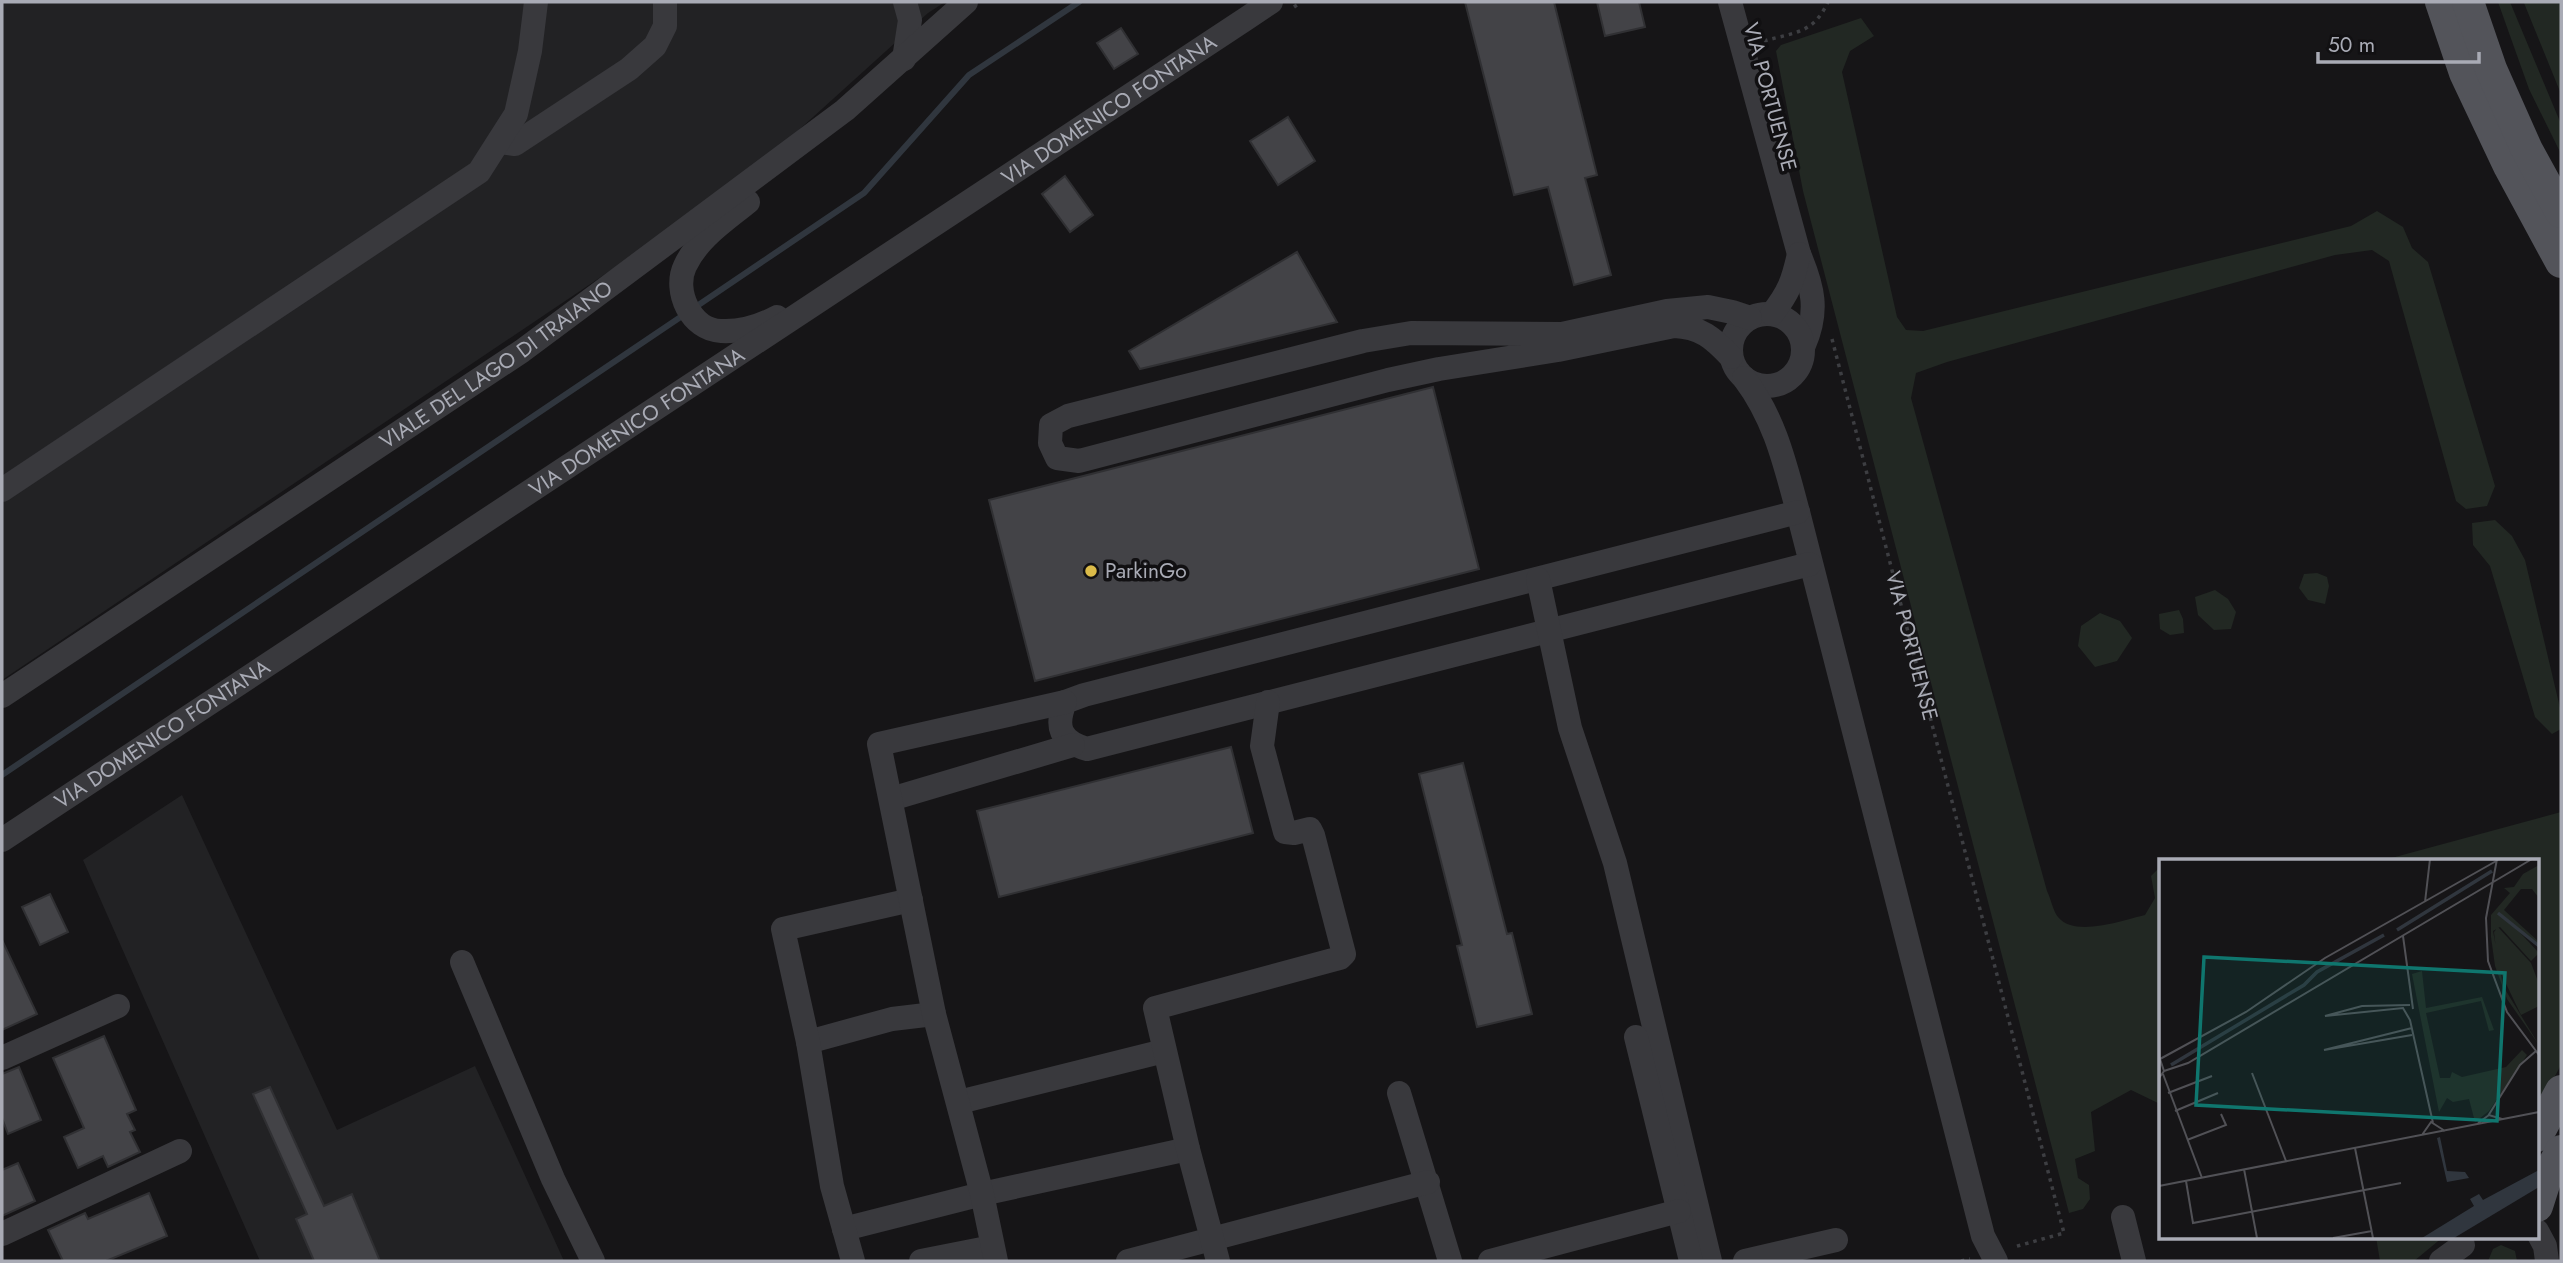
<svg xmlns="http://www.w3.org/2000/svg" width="2563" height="1263" font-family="Jost,sans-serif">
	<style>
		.built { fill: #222224 }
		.green { fill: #222823 }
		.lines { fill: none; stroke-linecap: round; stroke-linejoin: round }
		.stream { stroke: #30363e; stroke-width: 6 }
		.building { fill: #434347; stroke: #303033; stroke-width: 2 }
		.path { stroke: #3d3e42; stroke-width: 3.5; stroke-dasharray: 3.5 5; stroke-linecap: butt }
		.minor { stroke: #39393d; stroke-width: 24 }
		.major { stroke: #53545a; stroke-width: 32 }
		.poi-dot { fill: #dbbb49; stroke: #111012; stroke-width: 2.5 }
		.labels { text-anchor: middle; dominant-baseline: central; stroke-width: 7; stroke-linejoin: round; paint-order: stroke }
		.street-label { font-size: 21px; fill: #a9abb5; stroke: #111012 }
		.poi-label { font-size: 21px; fill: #a9abb5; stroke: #111012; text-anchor: start }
		.inset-river { fill: none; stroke: #30363e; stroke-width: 3.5 }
		.inset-road { fill: none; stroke: #515156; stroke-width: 2 }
		.view { fill: #0f766e; fill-opacity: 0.15; stroke: #0f766e; stroke-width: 3.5 }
		.inset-edge { fill: none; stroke: #a9abb5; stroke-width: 3.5 }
	</style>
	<rect width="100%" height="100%" fill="#161517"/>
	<g class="built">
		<polygon points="2,2 945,2 928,13 739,184 2,680"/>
		<polygon points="182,795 337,1130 475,1066 564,1261 260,1261 83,860"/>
	</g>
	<g class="green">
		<polygon points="2498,2 2510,2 2561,124 2561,154 2529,89"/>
		<polygon points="2523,2 2561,2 2561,94 2524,3"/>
		<path d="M 1861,18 L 1874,36 L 1850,51 L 1842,72 L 1897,317 L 1906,330 L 1923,331 L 2351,226 L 2377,211 L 2403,227 L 2412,248 L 2428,262 L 2495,486 L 2487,506 L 2466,509 L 2456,501 L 2389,261 L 2372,250 L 2335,255 L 1947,362 L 1916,373 L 1911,398 L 2047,891 C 2051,899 2053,911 2058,917 C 2075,938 2123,920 2145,915 L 2155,898 L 2151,876 L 2160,867 L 2160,1104 L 2131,1090 L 2091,1112 L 2095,1151 L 2075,1159 L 2078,1178 L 2089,1185 L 2090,1199 L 2083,1209 L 2069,1213 L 1803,191 L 1776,51 L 1781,45 Z"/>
		<polygon points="2495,520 2512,536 2525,560 2561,712 2561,729 2552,734 2535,717 2490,566 2473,545 2472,523"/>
		<polygon points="2317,573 2327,577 2329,586 2325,604 2308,600 2299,588 2304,574"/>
		<polygon points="2215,590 2228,599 2236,612 2231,629 2214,630 2198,615 2195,597"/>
		<polygon points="2179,610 2183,619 2184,633 2170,635 2160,629 2159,614"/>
		<polygon points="2100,613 2120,621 2132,638 2117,661 2095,667 2078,646 2081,626"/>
		<polygon points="2561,812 2561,1065 2537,1109 2537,860 2384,860"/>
		<polygon points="2376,1237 2443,1237 2414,1261 2380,1261"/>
		<polygon points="2501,1245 2515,1251 2517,1261 2488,1261 2493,1249"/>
	</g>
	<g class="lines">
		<g class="stream">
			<polyline points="694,308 864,193 969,75 1079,2"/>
			<polyline points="2,775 685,314"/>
		</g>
	</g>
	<g class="building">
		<polygon points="1465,2 1554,2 1597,175 1585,178 1611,275 1574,285 1548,187 1514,195"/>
		<polygon points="1597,2 1639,2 1645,27 1605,36"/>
		<polygon points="1121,28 1138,54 1114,69 1097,43"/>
		<polygon points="1288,117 1315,161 1278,185 1250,141"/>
		<polygon points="1065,176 1093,215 1070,232 1042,194"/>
		<polygon points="1297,252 1337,322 1140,369 1129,351"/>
		<polygon points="1433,387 1479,569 1035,681 989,500"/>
		<polygon points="1231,747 1253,833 999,897 977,811"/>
		<polygon points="1463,763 1507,934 1512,933 1532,1014 1477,1027 1457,946 1462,945 1419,774"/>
		<polygon points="50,894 68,932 40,945 22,907"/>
		<polygon points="2,940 37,1014 2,1030"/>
		<polygon points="104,1036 136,1110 127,1114 135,1130 130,1132 140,1152 108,1167 103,1156 78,1168 64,1137 84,1128 53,1058"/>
		<polygon points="19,1067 41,1120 8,1134 2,1118 2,1074"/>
		<polygon points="270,1087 324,1206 352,1194 380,1261 314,1261 296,1219 307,1214 253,1094"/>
		<polygon points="18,1163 35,1201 2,1216 2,1170"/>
		<polygon points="149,1193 167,1236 106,1261 63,1261 48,1230 85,1213 88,1219"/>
	</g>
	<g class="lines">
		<g class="path">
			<polyline points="1294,7 1301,2"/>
			<path d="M 1764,41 C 1795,32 1813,34 1828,2"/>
			<path id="s1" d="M 1832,339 L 2064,1233 L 2014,1247"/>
			<polyline points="1961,1261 1970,1259"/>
		</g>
		<g class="minor">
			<path d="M 1730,2 L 1799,254 C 1813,287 1819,311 1804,345"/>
			<polyline points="904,59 910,20 905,2"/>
			<polyline points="500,142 515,144 629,69 655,46 665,26 665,2"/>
			<path d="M 748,202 C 725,221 698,238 685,266 C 673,291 691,330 721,331 C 740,332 760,326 777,317"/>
			<circle cx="1767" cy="350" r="36"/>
			<path d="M 1772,314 C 1789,292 1793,281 1799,254"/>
			<path d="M 1731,357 C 1713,338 1701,327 1674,326 L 1558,350 L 1439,369 L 1388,380 L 1079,461 L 1057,458 L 1050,443 L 1051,425 L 1068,416 L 1363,341 L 1411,333 L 1562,334 L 1667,311 L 1708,307 L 1732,312 L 1750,318"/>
			<path d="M 1744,378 C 1775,419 1785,464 1798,512 L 1983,1236 L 1996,1261"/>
			<polyline points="2,490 479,172 516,114 530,51 536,2"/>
			<path d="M 1798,512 L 1084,695 L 1065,702 C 1055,727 1060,741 1087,749 L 1810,564"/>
			<polyline points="1538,579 1570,728 1615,863 1710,1261"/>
			<path id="s2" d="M 2,696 L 522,351 L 845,110 L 966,2"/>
			<polyline points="891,799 1073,745"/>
			<path id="s3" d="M 2,840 C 425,560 850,284 1271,2"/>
			<polyline points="462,962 553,1179 593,1261"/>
			<polyline points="1636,1037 1691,1261"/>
			<polyline points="808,1042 892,1019 934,1014"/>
			<polyline points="2,1058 118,1006"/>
			<polyline points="1399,1093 1450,1261"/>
			<polyline points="959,1102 1164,1051"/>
			<polyline points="2123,1217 2134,1261"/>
			<polyline points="844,1229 982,1194 1188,1149"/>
			<polyline points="2537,1231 2545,1246 2547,1261"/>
			<polyline points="2,1234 180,1151"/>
			<polyline points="853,1261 832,1186 808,1042 783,929 911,900"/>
			<polyline points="921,1261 992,1247"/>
			<polyline points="996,1261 982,1194 934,1014 879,744 1065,702"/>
			<polyline points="1128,1261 1428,1182"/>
			<polyline points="1218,1261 1188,1149 1155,1008 1325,962 1340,958 1344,954 1313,835 1310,829 1294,833 1285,832 1262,746 1268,702"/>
			<polyline points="1490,1261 1679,1211"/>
			<polyline points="1745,1261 1836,1240"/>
			<polyline points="2441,1261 2463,1245"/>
		</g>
		<g class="major">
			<polyline points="2441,2 2465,73 2509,166 2561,262"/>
			<polyline points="2468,2 2491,69 2527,150 2561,212"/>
			<polyline points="2537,1136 2561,1091"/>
			<polyline points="2537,1206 2545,1181 2561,1151"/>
		</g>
	</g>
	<circle class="poi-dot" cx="1091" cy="571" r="7"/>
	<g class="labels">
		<g class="street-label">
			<text transform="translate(1770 97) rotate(75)">VIA PORTUENSE</text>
			<text stroke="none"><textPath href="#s3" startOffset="1326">VIA DOMENICO FONTANA</textPath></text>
			<text stroke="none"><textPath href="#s2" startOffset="595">VIALE DEL LAGO DI TRAIANO</textPath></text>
			<text stroke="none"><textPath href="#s3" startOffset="760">VIA DOMENICO FONTANA</textPath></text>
			<text stroke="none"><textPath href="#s1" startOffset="317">VIA PORTUENSE</textPath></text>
			<text stroke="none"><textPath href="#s3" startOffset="192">VIA DOMENICO FONTANA</textPath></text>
		</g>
		<g class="poi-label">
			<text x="1105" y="571">ParkinGo</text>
		</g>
	</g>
	<g transform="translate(2159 859)">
		<rect width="380" height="380" fill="#161517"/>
		<path d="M 380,6 L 380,39 L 373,30 L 362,30 L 345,51 L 380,83 L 380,87 L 352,64 L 380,94 L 372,102 L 341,68 L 334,72 L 344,127 L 380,186 L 348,140 L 336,107 L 332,78 L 332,56 L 351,34 L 345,29 L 355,28 L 364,15 ZM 339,68 L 372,104 L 380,125 L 380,147 L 362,156 L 339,108 L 335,73 ZM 263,112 L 267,149 L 323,138 L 335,171 L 330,172 L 322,142 L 267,154 L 281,219 L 291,219 L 293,213 L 303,218 L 347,208 L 363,191 L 368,196 L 330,252 L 316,263 L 310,240 L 294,243 L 288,239 L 280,253 L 253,115 Z" fill="#222823"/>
		<path d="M 281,278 L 288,312 L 306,313 L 310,319 L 288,323 L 278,279 ZM 380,311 L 380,328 L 295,379 L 263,379 L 315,347 L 311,340 L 320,335 L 324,341 Z" fill="#30363e"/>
		<path class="inset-river" d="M 339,54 L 380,87M 238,71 L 333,12M 12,206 L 145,126 L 158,113 L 225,76"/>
		<path class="inset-road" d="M 338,0 L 327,59 L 329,102 L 348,153 L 380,196M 266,43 L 271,0M 244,77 L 254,150M 251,146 L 203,147 L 166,157 L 244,149 L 251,161 L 274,264M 253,169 L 165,191 L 253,176M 1,200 L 87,153 L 166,99 L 339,1M 5,212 L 29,204 L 373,0M 93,214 L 127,302M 4,215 L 43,319M 0,219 L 5,212 L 1,200M 9,234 L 53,217M 16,252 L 59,234M 329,257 L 361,206 L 377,192M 319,264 L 330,256 L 343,260M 263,276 L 272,263 L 286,272M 28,281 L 67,266 L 62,255M 196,289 L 214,379M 85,310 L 98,379M 27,322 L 34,364 L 242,324M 0,327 L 380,253M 174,379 L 213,372"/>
		<path class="view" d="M 45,98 L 346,114 L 338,262 L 37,246 Z"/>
		<rect width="380" height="380" class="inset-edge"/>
	</g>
	<rect width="2563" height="1263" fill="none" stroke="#a9abb5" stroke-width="7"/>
	<path d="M2318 52v10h161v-10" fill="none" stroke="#a9abb5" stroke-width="3.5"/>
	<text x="2328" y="52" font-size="21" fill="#a9abb5" stroke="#111012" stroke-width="5" paint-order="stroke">50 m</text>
</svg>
